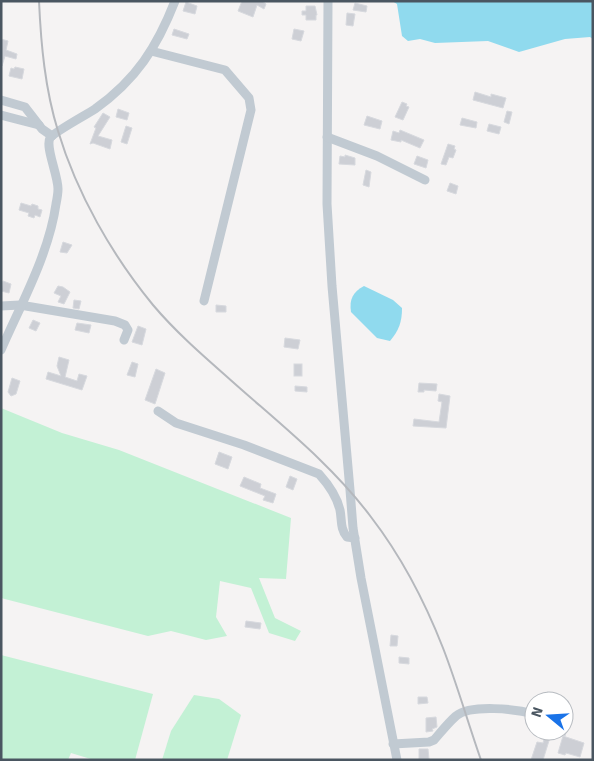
<svg xmlns="http://www.w3.org/2000/svg" width="594" height="761" font-family="Signika,sans-serif">
	<style>
		.green { fill: #c3f1d5 }
		.water { fill: #90daee }
		.building { fill: #cdcfd5; stroke: #d7d9de }
		.lines { fill: none; stroke-linecap: round; stroke-linejoin: round }
		.minor { stroke: #c1cad2; stroke-width: 9 }
		.rail { stroke: #b5b8bd; stroke-width: 2 }
	</style>
	<rect width="100%" height="100%" fill="#f5f3f3"/>
	<g class="green">
		<polygon points="1,408 62,433 119,450 291,518 286,579 259,578 275,618 301,631 295,641 269,633 251,588 220,581 216,617 227,636 206,640 171,631 148,636 1,598"/>
		<polygon points="1,655 153,694 135,760 94,760 71,753 68,760 1,760"/>
		<polygon points="194,695 219,699 241,715 227,760 162,760 171,731"/>
	</g>
	<g class="water">
		<polygon points="392,1 593,1 593,39 590,37 565,39 519,52 488,41 435,43 420,39 408,41 402,36 397,4"/>
		<path d="M 364,286 L 393,300 L 402,308 C 402,322 399,330 390,341 L 377,338 L 351,312 C 349,299 353,292 364,286 Z"/>
	</g>
	<g class="building">
		<polygon points="242,1 262,1 266,4 264,9 257,5 253,17 238,11"/>
		<polygon points="186,2 197,6 195,14 183,11"/>
		<polygon points="355,3 367,6 366,12 353,10"/>
		<polygon points="306,6 315,6 317,15 316,15 316,20 306,20 306,15 302,15 302,11 306,11"/>
		<polygon points="347,13 355,14 353,26 346,25"/>
		<polygon points="174,29 189,34 187,39 172,35"/>
		<polygon points="294,29 304,31 301,41 292,39"/>
		<polygon points="1,39 8,41 6,50 17,54 16,59 5,56 2,66"/>
		<polygon points="15,67 24,69 22,79 9,76 11,68 14,69"/>
		<polygon points="475,92 491,97 491,94 506,98 503,108 473,100"/>
		<polygon points="402,102 407,104 406,106 409,107 403,120 395,117"/>
		<polygon points="118,109 129,113 127,120 116,117"/>
		<polygon points="507,111 512,112 509,124 504,122"/>
		<polygon points="103,113 110,117 98,136 112,140 110,149 93,143 90,144 96,128 94,127"/>
		<polygon points="367,116 382,121 380,129 364,125"/>
		<polygon points="462,118 477,122 476,128 460,125"/>
		<polygon points="489,124 501,127 499,134 487,131"/>
		<polygon points="126,126 132,128 127,144 121,142"/>
		<polygon points="400,130 424,140 420,148 401,140 401,142 391,140 393,131 399,133"/>
		<polygon points="448,144 455,146 454,149 456,150 453,158 449,157 446,165 441,164"/>
		<polygon points="345,155 355,158 355,165 339,164 340,156 345,157"/>
		<polygon points="417,156 428,160 426,168 414,164"/>
		<polygon points="366,170 371,172 369,187 363,185"/>
		<polygon points="450,183 458,186 456,194 447,191"/>
		<polygon points="21,203 31,206 32,204 38,206 38,209 42,210 40,217 35,215 34,218 28,216 29,213 19,210"/>
		<polygon points="63,242 72,245 67,253 60,252"/>
		<polygon points="3,281 11,284 9,293 1,291"/>
		<polygon points="58,286 63,287 70,292 64,304 58,302 61,296 54,293"/>
		<polygon points="74,300 81,301 79,309 73,308"/>
		<polygon points="216,305 226,306 226,312 216,312"/>
		<polygon points="33,320 40,323 36,331 29,328"/>
		<polygon points="77,323 91,325 89,333 75,330"/>
		<polygon points="138,326 146,329 142,345 132,342"/>
		<polygon points="285,338 300,340 298,349 284,347"/>
		<polygon points="59,357 69,360 65,377 77,381 79,374 87,376 82,390 46,379 48,372 61,376 57,366"/>
		<polygon points="132,362 138,364 135,377 127,375"/>
		<rect x="294" y="364" width="8" height="12"/>
		<polygon points="156,369 165,373 155,404 145,400"/>
		<polygon points="12,378 20,381 16,394 11,396 8,392"/>
		<polygon points="419,383 437,384 436,391 424,390 424,392 418,392"/>
		<polygon points="295,386 307,387 307,392 295,391"/>
		<polygon points="439,394 450,396 446,428 413,426 414,419 439,422 442,402 438,401"/>
		<polygon points="219,452 232,457 228,469 215,464"/>
		<polygon points="290,476 297,479 293,490 286,487"/>
		<polygon points="244,477 261,484 260,488 276,494 273,503 263,500 265,496 240,486"/>
		<polygon points="246,621 261,623 260,629 245,627"/>
		<polygon points="391,635 398,636 397,646 390,646"/>
		<polygon points="399,657 409,658 409,664 399,663"/>
		<polygon points="547,692 560,696 558,701 544,701"/>
		<polygon points="418,697 427,697 428,703 418,704"/>
		<polygon points="436,717 437,727 432,729 433,731 426,732 426,718"/>
		<polygon points="564,717 570,720 565,736 564,736"/>
		<polygon points="546,731 552,731 543,760 531,760 537,742 543,743"/>
		<polygon points="563,736 584,743 580,757 566,753 565,755 558,753"/>
		<polygon points="419,749 428,749 429,759 419,759"/>
	</g>
	<g class="lines">
		<g class="minor">
			<polyline points="328,1 327,204 332,286 350,490 353,528 361,578 397,760"/>
			<polyline points="151,51 225,70 249,98 251,110 204,301"/>
			<polyline points="1,100 25,107 42,129 52,136"/>
			<polyline points="1,115 39,125"/>
			<polyline points="327,137 377,156 425,180"/>
			<polyline points="1,306 20,305 115,321 125,325 128,330 124,340"/>
			<path d="M 1,350 C 21,304 49,254 56,204 C 57,199 58,194 58,189 C 58,175 45,147 50,138 C 54,132 86,115 95,109 C 136,80 157,47 175,1"/>
			<path d="M 158,411 L 176,423 L 244,445 L 319,474 C 328,484 337,497 340,510 C 342,520 340,529 347,537 L 355,538"/>
			<path d="M 393,744 L 429,742 L 434,740 C 441,732 448,723 456,716 C 471,704 516,709 534,714"/>
		</g>
		<path class="rail" d="M 39,1 C 41,45 45,89 58,131 C 77,194 112,255 153,305 C 175,331 200,353 225,375 C 276,421 330,462 371,517 C 401,556 425,602 443,648 C 457,684 468,723 481,760"/>
	</g>
	<rect width="594" height="761" fill="none" stroke="#4a5661" stroke-width="5"/>
	<g transform="translate(549 716) rotate(288)"><circle r="24" fill="#ffffff" stroke="#b7bbc0"/>
	<path d="M0-4L9 19L0 12L-9 19Z" fill="#1a73e8"/>
	<text y="-8" font-size="14" font-weight="bold" text-anchor="middle" fill="#4a5661">N</text>
	</g>
</svg>
